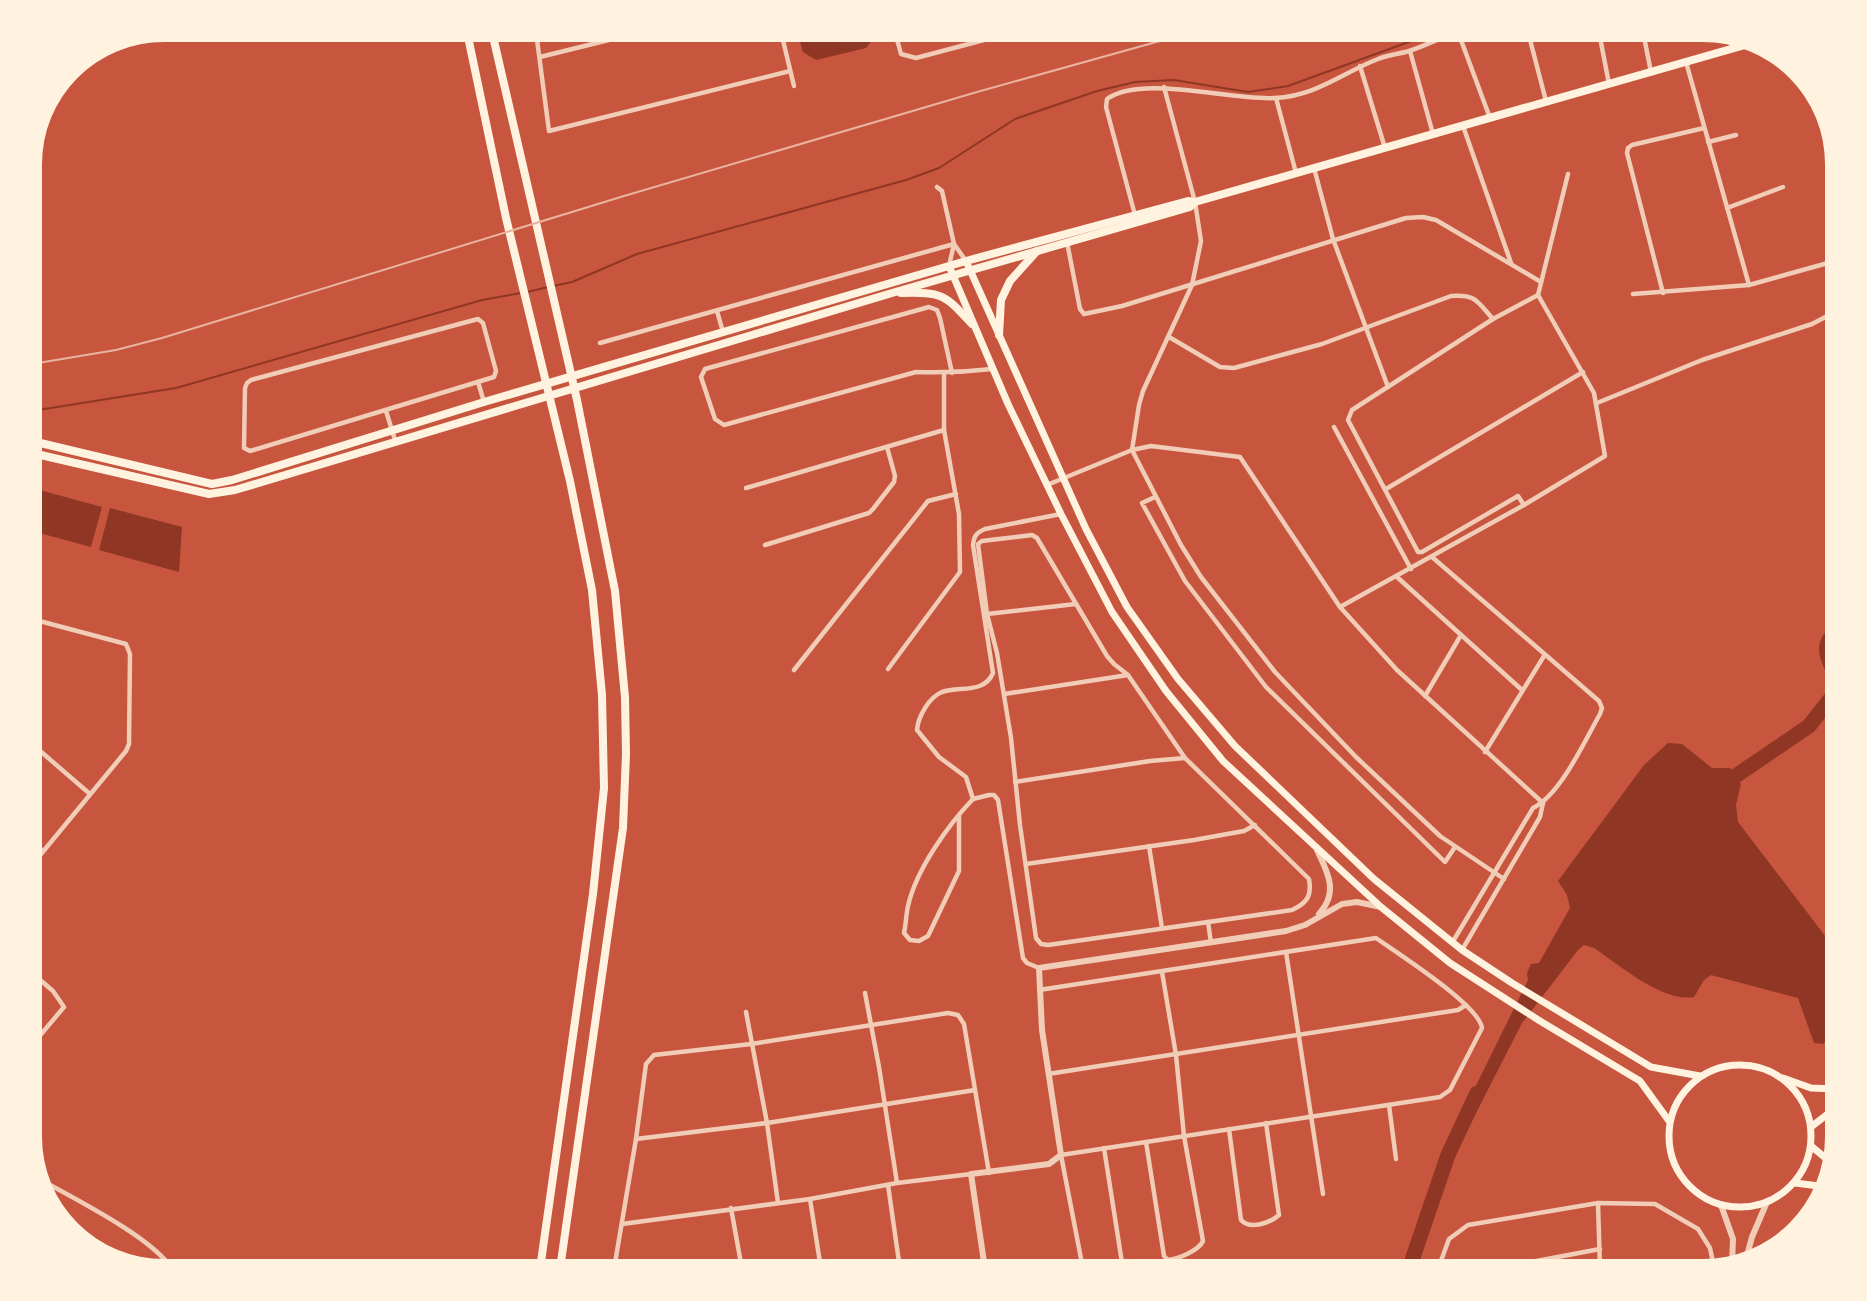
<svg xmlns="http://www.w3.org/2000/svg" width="1867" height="1301" font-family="Helvetica,sans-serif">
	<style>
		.water { fill: #8f3625 }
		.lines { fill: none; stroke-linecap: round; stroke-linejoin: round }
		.stream { stroke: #8f3625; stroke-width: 2 }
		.river { stroke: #8f3625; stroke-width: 15 }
		.minor { stroke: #f1ccb7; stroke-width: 4.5 }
		.tertiary { stroke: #f1ccb7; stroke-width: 6 }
		.secondary { stroke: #fff3e0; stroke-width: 7 }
		.primary { stroke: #fff3e0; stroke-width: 8 }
		.motorway { stroke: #fff3e0; stroke-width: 8 }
		.rail { stroke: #e9b49f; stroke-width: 2 }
	</style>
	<rect width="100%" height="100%" fill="#c8553d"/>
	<g class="water">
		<polygon points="797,32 875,32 874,38 866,48 816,60 803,52"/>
		<polygon points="32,488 102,507 91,547 32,531"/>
		<polygon points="110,508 182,527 179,572 99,550"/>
		<path d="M 1668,743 L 1682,744 L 1712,768 L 1730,768 L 1741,784 L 1736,805 L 1738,822 L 1835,949 L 1830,1035 L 1823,1044 L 1814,1043 L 1798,998 L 1711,975 L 1704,980 L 1694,997 C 1663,1003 1618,964 1594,948 L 1584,945 L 1578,950 L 1522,1023 L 1475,1115 L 1465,1108 L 1528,980 L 1527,973 L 1531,964 L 1539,963 L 1570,908 L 1567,895 L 1558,881 L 1644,765 Z"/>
	</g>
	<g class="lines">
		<g class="stream">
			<polyline points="553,286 572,282 637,254 906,180 939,168 1015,119 1097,91 1135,82 1174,80 1248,92 1288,86 1436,32"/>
			<polyline points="527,292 548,287"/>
			<polyline points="32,411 176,388 482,300 521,293"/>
		</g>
		<g class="river">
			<path d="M 1835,633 C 1820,646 1828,659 1835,674"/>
			<polyline points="1725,793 1734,777 1809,726 1835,693 1835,687"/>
			<polyline points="1409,1269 1448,1155 1477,1093"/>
		</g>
		<g class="minor">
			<polyline points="536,32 549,131 790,71"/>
			<polyline points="781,32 794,86"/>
			<polyline points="895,32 901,54 916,58 1014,32"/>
			<polyline points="968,32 972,43"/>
			<polyline points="1458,32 1490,118"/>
			<polyline points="1528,32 1546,101"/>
			<polyline points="1599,32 1609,84"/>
			<polyline points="1643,32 1651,72"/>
			<polyline points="1410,51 1433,134"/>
			<polyline points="540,57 641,32"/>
			<polyline points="1686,62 1749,285"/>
			<polyline points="1360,66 1385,148"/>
			<polyline points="1164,87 1195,202 1201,241 1192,285 1143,391 1139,405 1132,450 1181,545 1201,577 1275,672 1356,757 1440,836 1504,879"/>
			<polyline points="1276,98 1296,173"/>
			<polyline points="1463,126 1511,263"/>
			<polyline points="1708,142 1736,135"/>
			<polyline points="1314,168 1333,239 1388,387"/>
			<polyline points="937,187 942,191 954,244 966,261"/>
			<polyline points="1727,208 1783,187"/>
			<path d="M 1135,215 L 1106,107 L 1107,99 C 1143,74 1230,101 1275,98 C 1316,96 1342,73 1378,59 C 1388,55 1399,54 1409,51 C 1425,46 1440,38 1456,32"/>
			<polyline points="1067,242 1080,309 1084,314 1122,306 1406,218 1423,217 1436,220 1541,282"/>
			<polyline points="949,266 954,244"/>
			<polyline points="1663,293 1627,153 1628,148 1632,145 1704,128"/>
			<polyline points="1633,294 1749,285 1835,261"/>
			<polyline points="717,311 723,332"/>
			<polygon points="478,319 483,323 496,371 494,377 250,451 244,448 245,388 247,383 251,380"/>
			<path d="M 1169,337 L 1220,367 L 1234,368 L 1322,344 L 1451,296 C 1476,294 1477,301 1493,319"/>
			<polyline points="600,343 954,244"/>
			<path d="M 952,373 L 940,318 L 937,310 L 929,307 L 705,369 L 701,377 L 715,419 L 724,425 L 916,372 C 942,373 966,372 992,369"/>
			<polyline points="478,382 484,402"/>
			<polyline points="1597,403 1702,360 1812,324 1835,312"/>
			<polyline points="386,411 396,443"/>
			<polyline points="1334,427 1411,569"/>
			<polyline points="1047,485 1132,450 1151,446 1240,457 1340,607 1397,670 1543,803"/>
			<polyline points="746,488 944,430"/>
			<polyline points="1386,489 1583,372"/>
			<polyline points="1155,497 1142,503 1185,581 1266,687 1445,862 1455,847"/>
			<polyline points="1524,505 1518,496 1422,552 1418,552 1348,420 1352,410 1493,319 1538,295"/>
			<polyline points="765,545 869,513 873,509 894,482 895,476 887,447"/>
			<path d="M 1432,557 L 1599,701 L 1602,708 L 1600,714 C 1584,742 1561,794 1533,808 L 1452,943"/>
			<polyline points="1397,577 1522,690"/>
			<polyline points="1340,607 1524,505 1605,456 1594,393 1538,295 1568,174"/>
			<polyline points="987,614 1076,604"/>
			<polyline points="888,669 960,572 959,514 944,430 944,373"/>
			<polyline points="794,670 928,501 956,494"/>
			<path d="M 1004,694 L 1128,675 L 1185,758 L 1309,879 C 1312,896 1307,903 1292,910 L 1048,945 L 1041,944 L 1036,938 L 1020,825 L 1011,738 L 997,653 L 987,614 L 978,544 L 982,541 L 1032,535 L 1037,538 L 1107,656 L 1114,664 L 1128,675"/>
			<polyline points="1425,696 1461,635"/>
			<polyline points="32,744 90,794"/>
			<polyline points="1485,752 1544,656"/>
			<polyline points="1015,782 1150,761 1185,758"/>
			<polyline points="973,799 989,795 994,795 998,800 1023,958 1027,963 1039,968"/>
			<path d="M 959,815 L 959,871 L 928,936 L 919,941 L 910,940 L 904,933 C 906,924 906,915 908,906 C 916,870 948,825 973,799 L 966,777 L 939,757 L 917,730 C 918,717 929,697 942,692 C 960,686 984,694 993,673 L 973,545 C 974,536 976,533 985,529 L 1061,514"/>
			<polyline points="32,842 43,851"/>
			<polyline points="1149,846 1162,928"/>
			<polyline points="1026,864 1194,840 1244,831 1255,825"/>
			<polyline points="32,865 126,751 129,744 130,654 126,644 32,619"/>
			<polyline points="1208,922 1211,943"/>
			<polyline points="1462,950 1540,817 1543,803"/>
			<polyline points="1286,952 1323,1194"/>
			<path d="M 1039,990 L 1376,938 C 1397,953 1479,1005 1482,1028 L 1450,1090 L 1440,1097 L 1061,1155 L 1083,1269"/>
			<polyline points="865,993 879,1067 897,1183"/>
			<polyline points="746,1012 767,1123 778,1203"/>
			<polyline points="32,1045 64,1007 53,991 32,973"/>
			<polyline points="1048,1074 1458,1010 1466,1005"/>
			<polyline points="1389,1105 1396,1159"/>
			<path d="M 1229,1129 L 1241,1220 C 1250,1230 1270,1223 1279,1215 L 1266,1123"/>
			<polyline points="636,1139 767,1123 975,1090"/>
			<path d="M 1146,1142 L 1164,1256 L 1168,1260 C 1179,1259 1199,1250 1203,1241 L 1184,1136 L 1176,1055 L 1162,972"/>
			<polyline points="1104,1148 1123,1269"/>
			<path d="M 41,1180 C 75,1199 153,1238 172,1269"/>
			<polyline points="888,1185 900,1269"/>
			<polyline points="810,1199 821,1269"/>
			<polyline points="1598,1203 1600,1269"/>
			<polyline points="731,1208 742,1269"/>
			<polyline points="622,1224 810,1199 897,1183 971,1174"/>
			<polyline points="614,1269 636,1139 646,1064 654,1055 751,1044 948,1013 958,1015 964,1024 989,1173"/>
			<polyline points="1438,1269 1449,1239 1468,1225 1598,1203 1655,1204 1698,1229 1710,1248 1714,1267"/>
			<polyline points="1494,1269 1600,1249"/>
			<polyline points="1619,1269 1622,1268 1626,1269"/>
		</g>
		<g class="tertiary">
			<path d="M 1317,850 C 1328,873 1339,892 1319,914"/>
			<polyline points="1721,1205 1733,1239 1732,1263"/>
			<polyline points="1746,1259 1752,1237 1767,1202"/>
			<polyline points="985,1269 971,1174 1049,1164 1061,1155 1042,1030 1039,968 1286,931 1305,925 1342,904 1357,902 1381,907"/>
		</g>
		<g class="secondary">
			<polyline points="966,261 1086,529 1127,607 1178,679 1235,746 1374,879 1462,950 1512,983 1651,1067 1700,1076"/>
			<polyline points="949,266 1008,404 1061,514 1112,612 1166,691 1223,761 1381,907 1450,963 1540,1021 1640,1081 1669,1121"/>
			<circle cx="1740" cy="1136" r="71"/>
			<polyline points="1783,1078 1811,1088 1835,1089"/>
			<polyline points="1811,1127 1829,1113 1835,1111"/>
			<polyline points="1811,1146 1828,1160"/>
			<polyline points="1795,1183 1819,1186"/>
		</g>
		<g class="primary">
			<path d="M 901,293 C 943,292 944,294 972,324"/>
			<polyline points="999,335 1001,300 1010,281 1037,251"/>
			<polyline points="32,441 212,484 232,480 484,402 966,261 1188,201 1195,202"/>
			<polyline points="32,453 209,494 235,490 892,293 1190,207 1195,202 1745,45"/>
		</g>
		<g class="motorway">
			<polyline points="467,32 506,218 570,481 592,590 602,695 604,788 593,894 540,1269"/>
			<polyline points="492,32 577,400 615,591 625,697 626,754 623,828 560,1269"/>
		</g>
		<polyline class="rail" points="32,364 116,350 162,338 624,196 977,92 1192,32"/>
	</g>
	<path d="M0 0H1867V1301H0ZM164 42H1703A122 122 0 0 1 1825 164V1137A122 122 0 0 1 1703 1259H164A122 122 0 0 1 42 1137V164A122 122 0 0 1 164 42Z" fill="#fff3e0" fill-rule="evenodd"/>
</svg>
